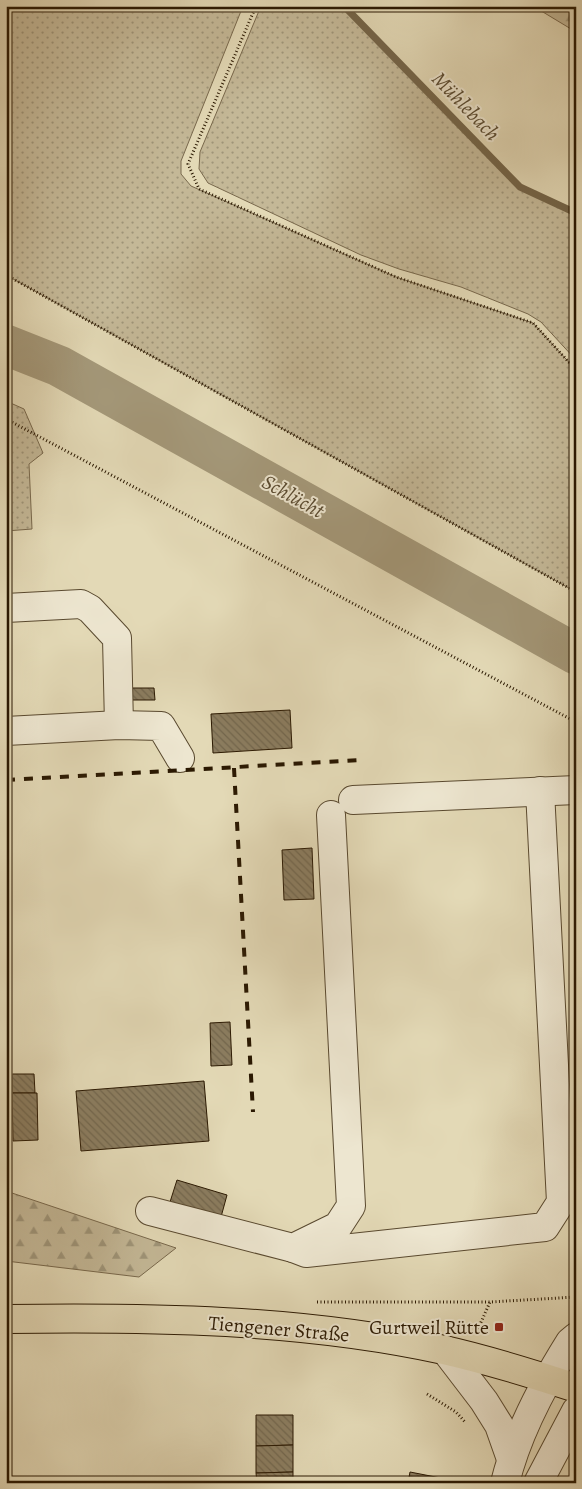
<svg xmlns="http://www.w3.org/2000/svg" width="582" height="1489" font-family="Alegreya,serif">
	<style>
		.grass { fill: url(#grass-dots); stroke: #78684c }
		.forest { fill: url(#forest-firs); stroke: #78684c }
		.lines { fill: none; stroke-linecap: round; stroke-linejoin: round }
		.stream { stroke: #746549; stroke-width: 7 }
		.river { stroke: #a49879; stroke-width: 41 }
		.building { fill: url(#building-back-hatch); stroke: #2b1902 }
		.minor-casing { stroke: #59492f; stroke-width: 30 }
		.major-casing { stroke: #2b1902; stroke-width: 30 }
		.path { stroke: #2b1902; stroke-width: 3; stroke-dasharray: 1 2.5; stroke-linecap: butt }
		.minor { stroke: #ede6d0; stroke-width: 28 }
		.major { stroke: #e3d9b6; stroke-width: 28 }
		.rail { stroke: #2b1902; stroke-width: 4; stroke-dasharray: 9 9; stroke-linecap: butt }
		.poi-dot { fill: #8f2418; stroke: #ede6d0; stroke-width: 2 }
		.labels { text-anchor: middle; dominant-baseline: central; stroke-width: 4; stroke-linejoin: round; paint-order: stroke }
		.poi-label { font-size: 20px; fill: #2b1902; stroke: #ede6d0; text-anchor: end }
		.street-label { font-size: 20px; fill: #2b1902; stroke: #ede6d0 }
		.water-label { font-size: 21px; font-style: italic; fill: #5b4c32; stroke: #ede6d0 }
	</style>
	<defs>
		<pattern id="grass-dots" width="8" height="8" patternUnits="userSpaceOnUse" patternTransform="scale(1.25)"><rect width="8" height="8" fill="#c4b897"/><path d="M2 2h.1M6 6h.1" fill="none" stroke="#9f9579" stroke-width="1.8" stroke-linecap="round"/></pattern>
		<pattern id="forest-firs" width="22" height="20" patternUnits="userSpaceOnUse" patternTransform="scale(1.25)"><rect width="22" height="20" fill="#c4b897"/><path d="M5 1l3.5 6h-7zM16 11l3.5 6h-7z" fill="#9f9579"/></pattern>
		<pattern id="building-back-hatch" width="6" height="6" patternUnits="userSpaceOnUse" patternTransform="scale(1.25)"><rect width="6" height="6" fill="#8b7d60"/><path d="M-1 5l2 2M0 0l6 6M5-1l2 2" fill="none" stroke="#72664d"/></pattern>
	</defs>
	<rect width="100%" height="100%" fill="#e3d9b6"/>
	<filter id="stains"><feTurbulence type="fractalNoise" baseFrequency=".004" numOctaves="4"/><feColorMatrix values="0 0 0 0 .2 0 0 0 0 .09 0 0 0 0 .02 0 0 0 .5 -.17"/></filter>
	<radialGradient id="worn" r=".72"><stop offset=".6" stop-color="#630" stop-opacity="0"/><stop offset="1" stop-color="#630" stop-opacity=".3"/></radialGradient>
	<g class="grass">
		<polygon points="6,6 243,6 181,161 181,174 191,186 396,277 533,323 576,370 576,592 6,275"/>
		<polygon points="261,6 344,6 520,187 576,213 576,360 541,322 528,314 461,287 399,269 361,255 208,183 199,169 200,152"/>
		<polygon points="6,401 24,409 43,453 29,464 32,529 6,531"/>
	</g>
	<g class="forest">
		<polygon points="533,6 576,6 576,32"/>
		<polygon points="6,1191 176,1248 139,1277 6,1261"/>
	</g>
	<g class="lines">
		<polyline class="stream" points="344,6 520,187 576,213"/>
		<polyline class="river" points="6,345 59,366 576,654"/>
	</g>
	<g class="building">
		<polygon points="129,688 154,688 155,700 129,700"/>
		<polygon points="290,710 292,748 213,753 211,714"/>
		<polygon points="312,848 314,899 284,900 282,850"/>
		<polygon points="230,1022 232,1065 211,1066 210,1023"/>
		<polygon points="12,1074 34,1074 35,1093 12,1093"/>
		<polygon points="204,1081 209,1141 81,1151 76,1091"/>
		<polygon points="12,1093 37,1093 38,1140 13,1141"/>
		<polygon points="177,1180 227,1195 221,1217 170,1202"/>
		<polygon points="256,1415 293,1415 293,1445 256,1446"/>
		<polygon points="293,1445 293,1472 256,1473 256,1446"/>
		<polygon points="293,1472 293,1483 257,1483 256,1473"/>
		<polygon points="410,1472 451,1480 450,1483 408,1483"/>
	</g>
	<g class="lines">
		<g class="minor-casing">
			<g id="minor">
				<polyline points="6,608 81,604 90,609 117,638 119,725"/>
				<polyline points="6,731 119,725 161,726 180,758"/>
				<polyline points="353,800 576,790"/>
				<polyline points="150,1211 293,1248 338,1226 351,1206 331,815"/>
				<polyline points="293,1248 306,1253 545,1227 561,1202 540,791"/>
				<polyline points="445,1350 484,1401 499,1425 511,1459"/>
				<path d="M 505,1483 C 517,1433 543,1385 570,1342 L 576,1337"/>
				<polyline points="538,1483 576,1411"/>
			</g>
		</g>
		<g class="major-casing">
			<path id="major" d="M 6,1319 C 152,1317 302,1319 444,1350 C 489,1360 533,1374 576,1388"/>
		</g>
		<g class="path">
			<polyline points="256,6 188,164 199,189 396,277 533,323 576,370"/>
			<polyline points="6,275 576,592"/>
			<polyline points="6,419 576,722"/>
			<polyline points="317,1302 490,1302 576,1297"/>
			<polyline points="478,1329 490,1302"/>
			<polyline points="427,1394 456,1412 466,1423"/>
		</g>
		<use href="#minor" class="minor"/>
		<use href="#major" class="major"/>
		<g class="rail">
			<polyline points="234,768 253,1112"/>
			<polyline points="6,780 362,760"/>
		</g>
	</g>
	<rect class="poi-dot" x="494" y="1322" width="10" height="10" rx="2.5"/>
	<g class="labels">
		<g class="poi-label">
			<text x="489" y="1327">Gurtweil Rütte</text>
		</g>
		<g class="street-label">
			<text transform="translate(279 1329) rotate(5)">Tiengener Straße</text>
		</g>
		<g class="water-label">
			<text transform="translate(466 106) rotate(46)">Mühlebach</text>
			<text transform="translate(293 496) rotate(29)">Schlücht</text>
		</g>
	</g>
	<rect width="582" height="1489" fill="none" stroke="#e3d9b6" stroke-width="25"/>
	<rect x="8" y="8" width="567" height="1474" fill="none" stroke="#2b1902" stroke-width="2.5"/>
	<rect x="12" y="12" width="557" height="1464" fill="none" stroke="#2b1902"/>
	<rect width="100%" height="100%" filter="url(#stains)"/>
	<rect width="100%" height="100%" fill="url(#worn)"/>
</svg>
